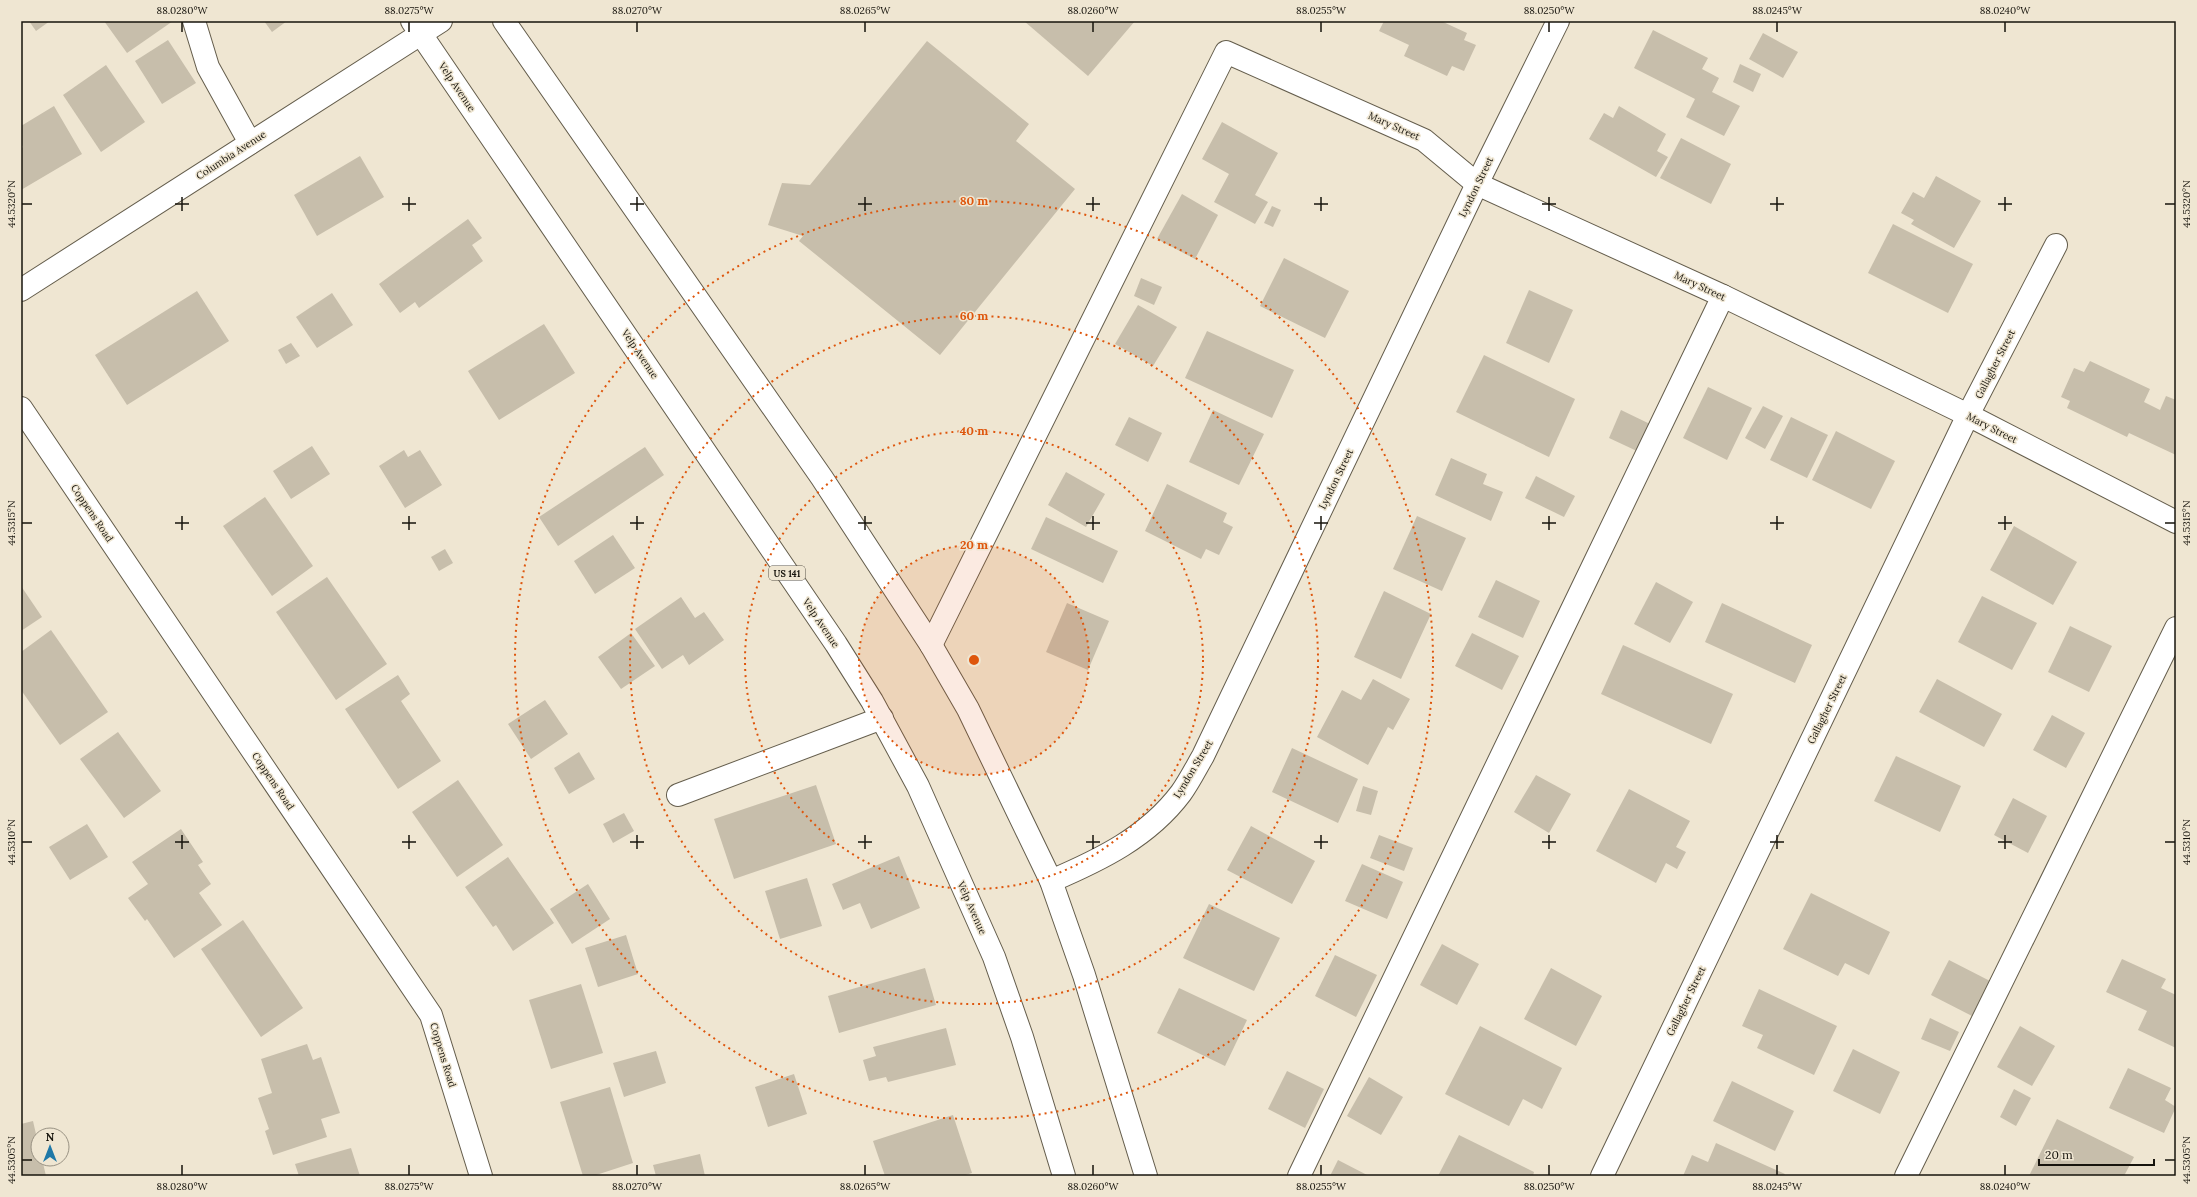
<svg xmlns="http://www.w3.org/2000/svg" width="2197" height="1197" font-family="Lora,serif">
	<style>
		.building { fill: #c7beab }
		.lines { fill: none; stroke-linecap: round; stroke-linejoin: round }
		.minor-casing { stroke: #645d4c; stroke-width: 24 }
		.major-casing { stroke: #645d4c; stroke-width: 24 }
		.minor { stroke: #fff; stroke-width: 22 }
		.major { stroke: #fff; stroke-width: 22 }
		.ticks { fill: none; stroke: #17140d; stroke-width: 1.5 }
		.ring { fill: none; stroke: #de560c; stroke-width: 2; stroke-dasharray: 2 4 }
		.labels { text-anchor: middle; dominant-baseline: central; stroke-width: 3; stroke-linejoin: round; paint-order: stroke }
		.shield { fill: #efe6d2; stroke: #585348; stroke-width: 1 }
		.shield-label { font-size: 9px; font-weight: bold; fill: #17140d }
		.street-label { font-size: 10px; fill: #17140d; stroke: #efe6d2 }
		.centre { fill: #de560c; stroke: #efe6d2; stroke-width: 2 }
		.ring-label { font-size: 12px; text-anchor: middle; font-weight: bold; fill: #de560c; stroke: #efe6d2; stroke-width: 3; stroke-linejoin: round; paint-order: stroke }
		.neatline { fill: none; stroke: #17140d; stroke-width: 1.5 }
		.ticks-label { font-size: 10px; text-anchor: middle; fill: #17140d }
	</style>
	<rect width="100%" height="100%" fill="#efe6d2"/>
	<g class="building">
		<polygon points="29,21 50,21 36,31"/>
		<polygon points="104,21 173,21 127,53"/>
		<polygon points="264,21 287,21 272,32"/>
		<polygon points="1024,21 1135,21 1088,76"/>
		<polygon points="1384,21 1441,21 1467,33 1464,40 1476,45 1464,71 1452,66 1447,76 1404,56 1409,45 1379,31"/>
		<polygon points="1653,30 1708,58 1702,69 1719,78 1712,92 1740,106 1724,136 1686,117 1695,99 1634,68"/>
		<polygon points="1763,33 1798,52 1783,78 1749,59"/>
		<polygon points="168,40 196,83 162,104 135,61"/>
		<polygon points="927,41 1029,124 1016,141 1075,189 940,355 799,241 803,236 768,225 782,183 810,185"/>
		<polygon points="1740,64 1761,74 1753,92 1733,82"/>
		<polygon points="106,65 145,122 101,152 63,95"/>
		<polygon points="54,106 82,154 21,190 21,149 23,147 21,143 21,126"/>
		<polygon points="1619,106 1666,134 1657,151 1668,157 1656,177 1589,139 1604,113 1613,118"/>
		<polygon points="1222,122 1278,153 1255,195 1268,202 1255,224 1214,202 1229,174 1202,159"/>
		<polygon points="1681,138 1731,164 1711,204 1660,178"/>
		<polygon points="360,156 384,197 317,236 294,195"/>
		<polygon points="1936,176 1981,201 1954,248 1911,224 1914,220 1901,213 1913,192 1924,198"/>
		<polygon points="1182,194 1218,215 1195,259 1157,239"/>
		<polygon points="1272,206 1281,210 1273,227 1264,223"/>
		<polygon points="468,219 482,238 472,245 483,261 419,308 415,302 400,313 379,284"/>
		<polygon points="1893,224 1973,264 1948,313 1868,273"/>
		<polygon points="1284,258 1349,291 1325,338 1260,306"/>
		<polygon points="1141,278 1162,287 1154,305 1134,296"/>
		<polygon points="1529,290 1573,310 1549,363 1506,343"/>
		<polygon points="197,291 229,341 127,405 95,355"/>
		<polygon points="332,293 353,325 317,348 296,317"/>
		<polygon points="1138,305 1177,327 1153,366 1115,344"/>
		<polygon points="544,324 575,373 499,420 468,371"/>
		<polygon points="1207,331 1294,370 1272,418 1185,378"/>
		<polygon points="291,343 300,356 286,364 278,350"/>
		<polygon points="1484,355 1575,399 1549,457 1456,412"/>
		<polygon points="2090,361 2150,389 2144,402 2160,410 2166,396 2176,400 2176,455 2129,433 2127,437 2067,408 2070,401 2061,397 2074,368 2084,372"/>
		<polygon points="1708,387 1752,408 1727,460 1683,438"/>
		<polygon points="1763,406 1783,416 1765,449 1745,438"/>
		<polygon points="1213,410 1264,434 1239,485 1189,462"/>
		<polygon points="1621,410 1652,425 1639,452 1609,438"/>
		<polygon points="1129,417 1162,433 1148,462 1115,445"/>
		<polygon points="1791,417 1828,435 1807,478 1770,460"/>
		<polygon points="1836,431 1895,461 1871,509 1812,480"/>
		<polygon points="312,446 330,474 291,499 273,471"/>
		<polygon points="645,447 664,475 558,546 539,517"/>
		<polygon points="404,450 408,457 420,450 442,485 405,508 379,466"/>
		<polygon points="1451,458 1487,474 1483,484 1503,492 1491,521 1435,495"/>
		<polygon points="1066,472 1105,494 1086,527 1048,505"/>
		<polygon points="1536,476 1575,496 1564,517 1525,498"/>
		<polygon points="1167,484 1227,513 1223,522 1233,527 1219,555 1206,549 1201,559 1145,531"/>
		<polygon points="265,497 313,566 272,596 223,526"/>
		<polygon points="1417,516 1466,538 1442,591 1393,569"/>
		<polygon points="1046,517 1118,551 1103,583 1031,549"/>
		<polygon points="2014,526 2077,562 2053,605 1990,570"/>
		<polygon points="613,535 635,568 595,594 574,561"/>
		<polygon points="445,549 453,563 439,571 431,557"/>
		<polygon points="327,577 387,664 336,700 276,612"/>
		<polygon points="1496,580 1540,601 1523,638 1478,617"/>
		<polygon points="1656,582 1693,602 1670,643 1634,624"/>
		<polygon points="21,586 42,617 21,631"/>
		<polygon points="1384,591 1431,614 1401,679 1354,657"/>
		<polygon points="1982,596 2037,623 2012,670 1958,642"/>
		<polygon points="681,597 695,618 704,612 724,640 689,665 683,655 662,669 635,629"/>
		<polygon points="1067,603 1109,621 1088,670 1046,652"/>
		<polygon points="1722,603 1812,645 1795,683 1705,642"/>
		<polygon points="2070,626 2112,646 2089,692 2048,672"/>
		<polygon points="51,630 108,712 60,745 21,690 21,652"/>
		<polygon points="631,633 655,666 621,689 598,657"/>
		<polygon points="1472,633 1519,656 1502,690 1455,666"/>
		<polygon points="1623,645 1733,694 1711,744 1601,694"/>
		<polygon points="398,675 410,694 401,701 441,761 398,789 345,709"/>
		<polygon points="1373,679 1410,699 1393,730 1388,727 1368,765 1317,737 1342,690 1361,700"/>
		<polygon points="1937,679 2002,714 1984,747 1919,712"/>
		<polygon points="545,700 568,734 531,759 508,724"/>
		<polygon points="2052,715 2085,733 2066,768 2033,750"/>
		<polygon points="118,732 161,791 124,818 80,759"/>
		<polygon points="1292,748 1358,779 1338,823 1272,792"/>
		<polygon points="579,752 595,779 569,794 554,768"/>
		<polygon points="1896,756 1961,786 1940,832 1874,801"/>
		<polygon points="1536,775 1571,794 1549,833 1514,812"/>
		<polygon points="458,780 503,845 457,877 412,812"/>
		<polygon points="816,785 836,844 734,879 714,819"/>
		<polygon points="1363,786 1378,791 1371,815 1356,811"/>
		<polygon points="1629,789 1690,821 1676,847 1686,852 1677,869 1666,863 1656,883 1596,851"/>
		<polygon points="2013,798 2047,816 2028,853 1994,835"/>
		<polygon points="624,813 634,831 613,843 603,824"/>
		<polygon points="87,824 108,857 70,880 49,847"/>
		<polygon points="1251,826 1315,861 1292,904 1227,870"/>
		<polygon points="181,829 203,862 198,865 211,884 199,893 222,925 174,958 147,919 145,921 128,898 148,884 132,862"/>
		<polygon points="1379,835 1413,848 1404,871 1370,858"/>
		<polygon points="899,856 920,908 871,929 860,903 843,910 832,884"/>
		<polygon points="508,857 554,923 513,951 496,925 493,927 465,887"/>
		<polygon points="1362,864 1403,882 1387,919 1345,901"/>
		<polygon points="807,878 822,926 780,939 765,891"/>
		<polygon points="588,884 610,919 572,944 550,909"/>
		<polygon points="1811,893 1890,932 1869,975 1845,963 1838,976 1783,949"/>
		<polygon points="1209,904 1280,938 1254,991 1183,958"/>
		<polygon points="243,920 303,1008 261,1037 201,949"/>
		<polygon points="626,935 638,974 598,987 585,948"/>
		<polygon points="1442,944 1479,964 1457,1005 1420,985"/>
		<polygon points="1335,955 1377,975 1356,1017 1315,996"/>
		<polygon points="2122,959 2166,979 2161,988 2176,995 2176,1048 2138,1030 2147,1011 2106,992"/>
		<polygon points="1949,960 1990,981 1972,1016 1931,995"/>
		<polygon points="925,968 936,1005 839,1033 828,996"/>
		<polygon points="1551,968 1602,996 1576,1046 1524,1019"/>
		<polygon points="581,984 603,1053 551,1069 529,1000"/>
		<polygon points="1179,988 1247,1020 1225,1066 1157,1033"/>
		<polygon points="1759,989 1837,1026 1814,1075 1757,1048 1763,1035 1742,1026"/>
		<polygon points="1930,1018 1959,1032 1950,1051 1921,1039"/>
		<polygon points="1480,1026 1562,1068 1542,1109 1523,1099 1509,1126 1445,1094"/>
		<polygon points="2020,1026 2055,1046 2032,1086 1997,1067"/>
		<polygon points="946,1028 956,1065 888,1082 886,1077 869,1081 863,1060 876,1056 873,1047"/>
		<polygon points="307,1044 313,1060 321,1057 340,1113 321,1119 327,1137 273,1155 265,1131 269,1129 258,1098 272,1093 261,1059"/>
		<polygon points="1853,1049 1900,1072 1880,1114 1833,1091"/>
		<polygon points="656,1051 666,1083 624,1097 613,1063"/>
		<polygon points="2128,1068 2171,1088 2165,1100 2176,1107 2164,1133 2109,1108"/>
		<polygon points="1287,1071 1324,1089 1305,1128 1268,1109"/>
		<polygon points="794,1074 807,1114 768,1127 755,1087"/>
		<polygon points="1369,1077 1403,1097 1381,1135 1347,1116"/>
		<polygon points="1732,1081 1794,1111 1775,1151 1713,1121"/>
		<polygon points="610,1087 633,1163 593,1176 583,1176 560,1102"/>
		<polygon points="2014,1089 2031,1098 2016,1126 2000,1117"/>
		<polygon points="953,1115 972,1173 962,1176 885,1176 873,1141"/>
		<polygon points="2057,1119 2134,1157 2124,1176 2029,1176"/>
		<polygon points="33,1121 38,1143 38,1159 42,1159 46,1176 21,1176 21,1124"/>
		<polygon points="1459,1135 1534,1172 1533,1176 1438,1176"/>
		<polygon points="1716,1143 1785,1174 1784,1176 1683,1176 1692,1155 1708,1162"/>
		<polygon points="351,1148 360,1176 299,1176 295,1164"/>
		<polygon points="700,1154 705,1176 656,1176 653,1165"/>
		<polygon points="1338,1160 1369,1176 1330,1176"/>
	</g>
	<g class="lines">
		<g class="minor-casing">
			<g id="minor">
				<polyline points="194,21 208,67 250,143"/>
				<polyline points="21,290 441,21"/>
				<polyline points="21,408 431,1015 481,1176"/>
				<polyline points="931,645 1226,52 1424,140 1477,184 1723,296 1968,415 2176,522"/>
				<polyline points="678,795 882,718"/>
				<path d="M 1051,881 C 1100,860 1148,837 1181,793 C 1189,782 1196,768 1203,756 L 1477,184 L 1558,21"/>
				<polyline points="1299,1176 1723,296"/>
				<polyline points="1602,1176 1968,415 2056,245"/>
				<polyline points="1906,1176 2176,628"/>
			</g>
		</g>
		<g class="major-casing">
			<g id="major">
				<polyline points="412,21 836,644 872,701 918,786 994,957 1022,1037 1064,1176"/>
				<polyline points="504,21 822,478 931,645 968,709 1051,881 1084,975 1146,1176"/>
			</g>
		</g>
		<use href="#minor" class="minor"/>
		<use href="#major" class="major"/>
	</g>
	<path class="ticks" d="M 182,22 L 182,32M 409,22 L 409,32M 637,22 L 637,32M 865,22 L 865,32M 1093,22 L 1093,32M 1321,22 L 1321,32M 1549,22 L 1549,32M 1777,22 L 1777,32M 2005,22 L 2005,32M 182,197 L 182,211M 409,197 L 409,211M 637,197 L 637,211M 865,197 L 865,211M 1093,197 L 1093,211M 1321,197 L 1321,211M 1549,197 L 1549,211M 1777,197 L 1777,211M 2005,197 L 2005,211M 22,204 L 32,204M 175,204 L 189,204M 402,204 L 416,204M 630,204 L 644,204M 858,204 L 872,204M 1086,204 L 1100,204M 1314,204 L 1328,204M 1542,204 L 1556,204M 1770,204 L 1784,204M 1998,204 L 2012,204M 2165,204 L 2175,204M 182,516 L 182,530M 409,516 L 409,530M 637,516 L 637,530M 865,516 L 865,530M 1093,516 L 1093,530M 1321,516 L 1321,530M 1549,516 L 1549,530M 1777,516 L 1777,530M 2005,516 L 2005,530M 22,523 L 32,523M 175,523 L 189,523M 402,523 L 416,523M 630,523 L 644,523M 858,523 L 872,523M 1086,523 L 1100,523M 1314,523 L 1328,523M 1542,523 L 1556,523M 1770,523 L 1784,523M 1998,523 L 2012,523M 2165,523 L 2175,523M 182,835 L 182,849M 409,835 L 409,849M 637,835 L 637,849M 865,835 L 865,849M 1093,835 L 1093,849M 1321,835 L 1321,849M 1549,835 L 1549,849M 1777,835 L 1777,849M 2005,835 L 2005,849M 22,842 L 32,842M 175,842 L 189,842M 402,842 L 416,842M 630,842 L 644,842M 858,842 L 872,842M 1086,842 L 1100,842M 1314,842 L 1328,842M 1542,842 L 1556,842M 1770,842 L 1784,842M 1998,842 L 2012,842M 2165,842 L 2175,842M 22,1160 L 32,1160M 2165,1160 L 2175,1160M 182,1165 L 182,1175M 409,1165 L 409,1175M 637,1165 L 637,1175M 865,1165 L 865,1175M 1093,1165 L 1093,1175M 1321,1165 L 1321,1175M 1549,1165 L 1549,1175M 1777,1165 L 1777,1175M 2005,1165 L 2005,1175"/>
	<circle cx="974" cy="660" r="115" fill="#de560c" fill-opacity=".12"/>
	<g class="ring">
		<circle cx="974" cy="660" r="115"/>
		<circle cx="974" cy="660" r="229"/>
		<circle cx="974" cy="660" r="344"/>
		<circle cx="974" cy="660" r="459"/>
	</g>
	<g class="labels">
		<rect class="shield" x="769" y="566" width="36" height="14" rx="3"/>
		<g class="shield-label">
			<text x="787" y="573">US 141</text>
		</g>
		<g class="street-label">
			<text transform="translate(457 87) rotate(56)">Velp Avenue</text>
			<text transform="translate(1394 126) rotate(24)">Mary Street</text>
			<text transform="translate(231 155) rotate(-33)">Columbia Avenue</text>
			<text transform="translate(1476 187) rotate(-64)">Lyndon Street</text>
			<text transform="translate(1700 286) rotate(25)">Mary Street</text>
			<text transform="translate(640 354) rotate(56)">Velp Avenue</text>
			<text transform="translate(1995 364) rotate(-63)">Gallagher Street</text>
			<text transform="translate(1992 428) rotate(27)">Mary Street</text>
			<text transform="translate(1336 479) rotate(-64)">Lyndon Street</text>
			<text transform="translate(92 513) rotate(56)">Coppens Road</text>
			<text transform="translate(821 623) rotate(56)">Velp Avenue</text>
			<text transform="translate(1827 709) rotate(-64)">Gallagher Street</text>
			<text transform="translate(1193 769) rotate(-59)">Lyndon Street</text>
			<text transform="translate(273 781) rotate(56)">Coppens Road</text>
			<text transform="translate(972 908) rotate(66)">Velp Avenue</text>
			<text transform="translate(1686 1001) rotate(-64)">Gallagher Street</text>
			<text transform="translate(443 1055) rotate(73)">Coppens Road</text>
		</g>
	</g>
	<circle cx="974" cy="660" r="6" class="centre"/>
	<g class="ring-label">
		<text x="974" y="205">80 m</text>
		<text x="974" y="320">60 m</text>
		<text x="974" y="435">40 m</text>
		<text x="974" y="549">20 m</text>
	</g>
	<rect width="2197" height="1197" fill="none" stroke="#efe6d2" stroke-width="44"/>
	<g transform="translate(50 1147)"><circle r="19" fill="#efe6d2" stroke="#999283"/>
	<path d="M0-3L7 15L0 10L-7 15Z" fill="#1f78a7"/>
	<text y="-6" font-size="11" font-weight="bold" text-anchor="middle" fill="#17140d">N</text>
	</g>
	<path d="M2039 1159v6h115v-6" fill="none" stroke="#17140d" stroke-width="2"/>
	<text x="2045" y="1159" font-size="12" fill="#17140d" stroke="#efe6d2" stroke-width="3" paint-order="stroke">20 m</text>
	<rect x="22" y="22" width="2153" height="1153" class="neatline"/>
	<g class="ticks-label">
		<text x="182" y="14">88.0280°W</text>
		<text x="409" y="14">88.0275°W</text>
		<text x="637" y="14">88.0270°W</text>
		<text x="865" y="14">88.0265°W</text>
		<text x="1093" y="14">88.0260°W</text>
		<text x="1321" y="14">88.0255°W</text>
		<text x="1549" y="14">88.0250°W</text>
		<text x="1777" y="14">88.0245°W</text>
		<text x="2005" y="14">88.0240°W</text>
		<text transform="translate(11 204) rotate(-90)" y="4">44.5320°N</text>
		<text transform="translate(2186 204) rotate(-90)" y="4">44.5320°N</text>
		<text transform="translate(11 523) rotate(-90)" y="4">44.5315°N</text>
		<text transform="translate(2186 523) rotate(-90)" y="4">44.5315°N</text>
		<text transform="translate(11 842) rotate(-90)" y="4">44.5310°N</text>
		<text transform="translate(2186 842) rotate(-90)" y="4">44.5310°N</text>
		<text transform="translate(11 1160) rotate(-90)" y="4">44.5305°N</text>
		<text transform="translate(2186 1160) rotate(-90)" y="4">44.5305°N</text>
		<text x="182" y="1190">88.0280°W</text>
		<text x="409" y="1190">88.0275°W</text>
		<text x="637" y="1190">88.0270°W</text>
		<text x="865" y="1190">88.0265°W</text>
		<text x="1093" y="1190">88.0260°W</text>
		<text x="1321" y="1190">88.0255°W</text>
		<text x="1549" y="1190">88.0250°W</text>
		<text x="1777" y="1190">88.0245°W</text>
		<text x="2005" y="1190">88.0240°W</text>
	</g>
</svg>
